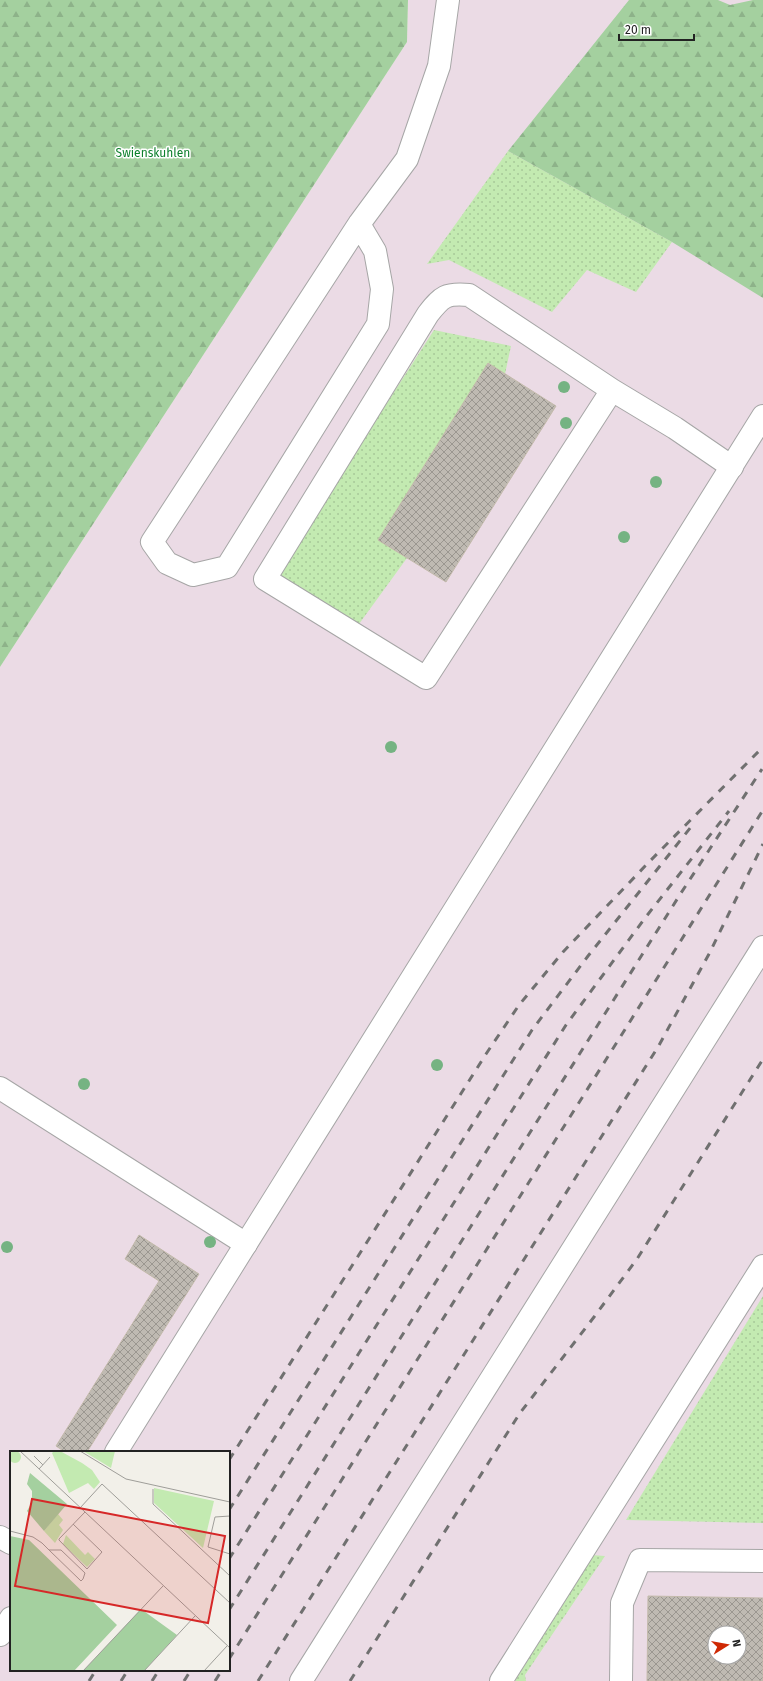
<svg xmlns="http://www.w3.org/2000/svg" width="763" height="1681" font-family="'Fira Sans',sans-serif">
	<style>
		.industrial { fill: #ebdbe5; fill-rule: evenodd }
		.grass { fill: url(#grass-dots) }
		.forest { fill: url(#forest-firs) }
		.building { fill: url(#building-cross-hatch); stroke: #c3baab; fill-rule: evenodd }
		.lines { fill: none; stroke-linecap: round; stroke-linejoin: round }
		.minor-casing { stroke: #a6a6a6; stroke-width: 24 }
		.minor { stroke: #fff; stroke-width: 22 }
		.rail { stroke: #707070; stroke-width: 3; stroke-dasharray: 8 8; stroke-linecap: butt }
		.tree { fill: #75b382 }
		.labels { text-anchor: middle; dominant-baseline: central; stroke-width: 3; stroke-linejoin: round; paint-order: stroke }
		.park-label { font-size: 12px; fill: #0e812d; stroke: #fff }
		.inset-road { fill: none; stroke: #9f9e99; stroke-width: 1 }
		.view { fill: #d62828; fill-opacity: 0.15; stroke: #d62828; stroke-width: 2 }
		.inset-edge { fill: none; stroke: #222; stroke-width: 2 }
	</style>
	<defs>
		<pattern id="grass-dots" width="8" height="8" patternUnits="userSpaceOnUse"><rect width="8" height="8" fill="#c3eab1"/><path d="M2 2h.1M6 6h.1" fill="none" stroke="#a7c898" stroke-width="1.8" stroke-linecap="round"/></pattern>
		<pattern id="forest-firs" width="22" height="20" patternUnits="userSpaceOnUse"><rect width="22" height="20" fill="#a4d09f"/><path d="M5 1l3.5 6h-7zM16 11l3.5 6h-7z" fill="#8db289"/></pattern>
		<pattern id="building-cross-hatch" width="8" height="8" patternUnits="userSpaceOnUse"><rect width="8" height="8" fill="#bfbab2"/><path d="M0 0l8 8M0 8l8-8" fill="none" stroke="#9b9790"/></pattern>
	</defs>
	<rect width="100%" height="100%" fill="#f2f0e9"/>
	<path class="industrial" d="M 408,0 L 763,0 L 763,1681 L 0,1681 L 0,667 L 407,42 ZM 11,1452 L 229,1452 L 229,1670 L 11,1670 ZM 715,1633 L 739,1633 L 739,1657 L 715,1657 Z"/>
	<g class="grass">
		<polygon points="508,151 672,242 636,292 587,270 552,312 449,260 427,264"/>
		<polygon points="434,330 511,346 505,374 488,364 378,540 407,558 359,624 276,575"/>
		<polygon points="763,1296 763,1523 626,1520"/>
		<polygon points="591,1555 605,1556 525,1675 526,1681 515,1681"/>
	</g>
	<g class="forest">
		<polygon points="0,0 408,0 407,42 0,667"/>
		<polygon points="629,0 718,0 730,5 753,0 763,0 763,298 672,242 508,151"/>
	</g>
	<g class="building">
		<polygon points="488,363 556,406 446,582 378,540"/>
		<polygon points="139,1235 199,1274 87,1452 65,1452 56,1446 159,1281 125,1259"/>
		<path d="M 648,1596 L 763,1598 L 763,1681 L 647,1681 ZM 715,1633 L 739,1633 L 739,1657 L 715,1657 Z"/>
	</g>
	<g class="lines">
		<g class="minor-casing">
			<g id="minor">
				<polyline points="359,224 375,251 382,289 378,324 227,567 193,575 167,563 152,542 359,224 407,159 439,66 448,0"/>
				<path d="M 612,390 L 426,678 L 265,579 L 428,314 C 442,296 446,293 469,295 L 612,390 L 675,428 L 732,467"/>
				<polyline points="0,1088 246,1244"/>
				<polyline points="116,1452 763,416"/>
				<polyline points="0,1537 11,1543"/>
				<polyline points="0,1635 11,1618"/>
				<polyline points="301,1681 763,947"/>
				<polyline points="501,1681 763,1266"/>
				<polyline points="621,1681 622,1603 640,1560 763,1561"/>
			</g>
		</g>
		<use href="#minor" class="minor"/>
		<g class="rail">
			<polyline points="229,1460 486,1054 519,1005 563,952 648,863 763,747"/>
			<polyline points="229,1510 532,1030 588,956 695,822"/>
			<polyline points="229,1559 566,1025 645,918 729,811"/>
			<polyline points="229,1610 681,893 762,769"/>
			<polyline points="229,1659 763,810"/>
			<polyline points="89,1681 96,1670"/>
			<polyline points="121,1681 128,1670"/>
			<polyline points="152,1681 159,1670"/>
			<polyline points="184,1681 191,1670"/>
			<polyline points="215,1681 222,1670"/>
			<polyline points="258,1681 658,1047 709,954 763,844"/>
			<polyline points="350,1681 520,1413 594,1317 637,1259 763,1059"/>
		</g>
	</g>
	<g class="tree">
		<circle cx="564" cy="387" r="6"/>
		<circle cx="566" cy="423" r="6"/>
		<circle cx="656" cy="482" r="6"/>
		<circle cx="624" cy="537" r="6"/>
		<circle cx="391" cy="747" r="6"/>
		<circle cx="437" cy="1065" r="6"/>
		<circle cx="84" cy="1084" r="6"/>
		<circle cx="210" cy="1242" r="6"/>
		<circle cx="7" cy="1247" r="6"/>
	</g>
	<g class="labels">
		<g class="park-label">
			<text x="153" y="153">Swienskuhlen</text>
		</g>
	</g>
	<g transform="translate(10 1451)">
		<rect width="220" height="220" fill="#f2f0e9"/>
		<path d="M-1 6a6 6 0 1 1 12 0a6 6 0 1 1-12 0ZM 44,0 L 50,0 L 72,12 L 82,19 L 90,31 L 84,38 L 78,32 L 59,42 L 42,2 ZM 73,0 L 105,0 L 101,17 ZM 144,37 L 204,50 L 193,97 L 144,52 ZM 48,63 L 53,69 L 49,74 L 53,79 L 45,92 L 34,80 ZM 56,84 L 75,104 L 78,101 L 85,108 L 77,116 L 53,93 Z" fill="#c3eab1"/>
		<path d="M 20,22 L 57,53 L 34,80 L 17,60 L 22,51 L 22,40 L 17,33 ZM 0,85 L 19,89 L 107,174 L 64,220 L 0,220 ZM 131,158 L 167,184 L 134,220 L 73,220 Z" fill="#a4d09f"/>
		<path class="inset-road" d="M 10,0 L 220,197M 70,0 L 116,28 L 220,51M 24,5 L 33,14M 29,18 L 40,6M 143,38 L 143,53 L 220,125M 70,57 L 92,33 L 220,152M 220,65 L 205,66 L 198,96 L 220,103M 63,73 L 92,101 L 77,118 L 49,89 L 49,88 L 75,61M 0,80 L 23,86 L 32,92 L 39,99 L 71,130 L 73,128 L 75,122 L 51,99 L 39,99M 73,220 L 153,135M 134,220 L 185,165M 194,220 L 217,195"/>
		<path class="view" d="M 22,48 L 215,85 L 198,172 L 5,135 Z"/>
		<rect width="220" height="220" class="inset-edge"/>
	</g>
	<g transform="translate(727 1645) rotate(79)"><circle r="19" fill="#ffffff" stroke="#a7a7a7"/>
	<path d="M0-3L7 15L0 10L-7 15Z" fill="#cf2904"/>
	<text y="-6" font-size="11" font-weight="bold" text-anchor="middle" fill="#222222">N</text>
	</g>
	<path d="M619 34v6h75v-6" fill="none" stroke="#222222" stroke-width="2"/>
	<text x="625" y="34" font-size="12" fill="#222222" stroke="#ffffff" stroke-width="3" paint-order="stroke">20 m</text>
</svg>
